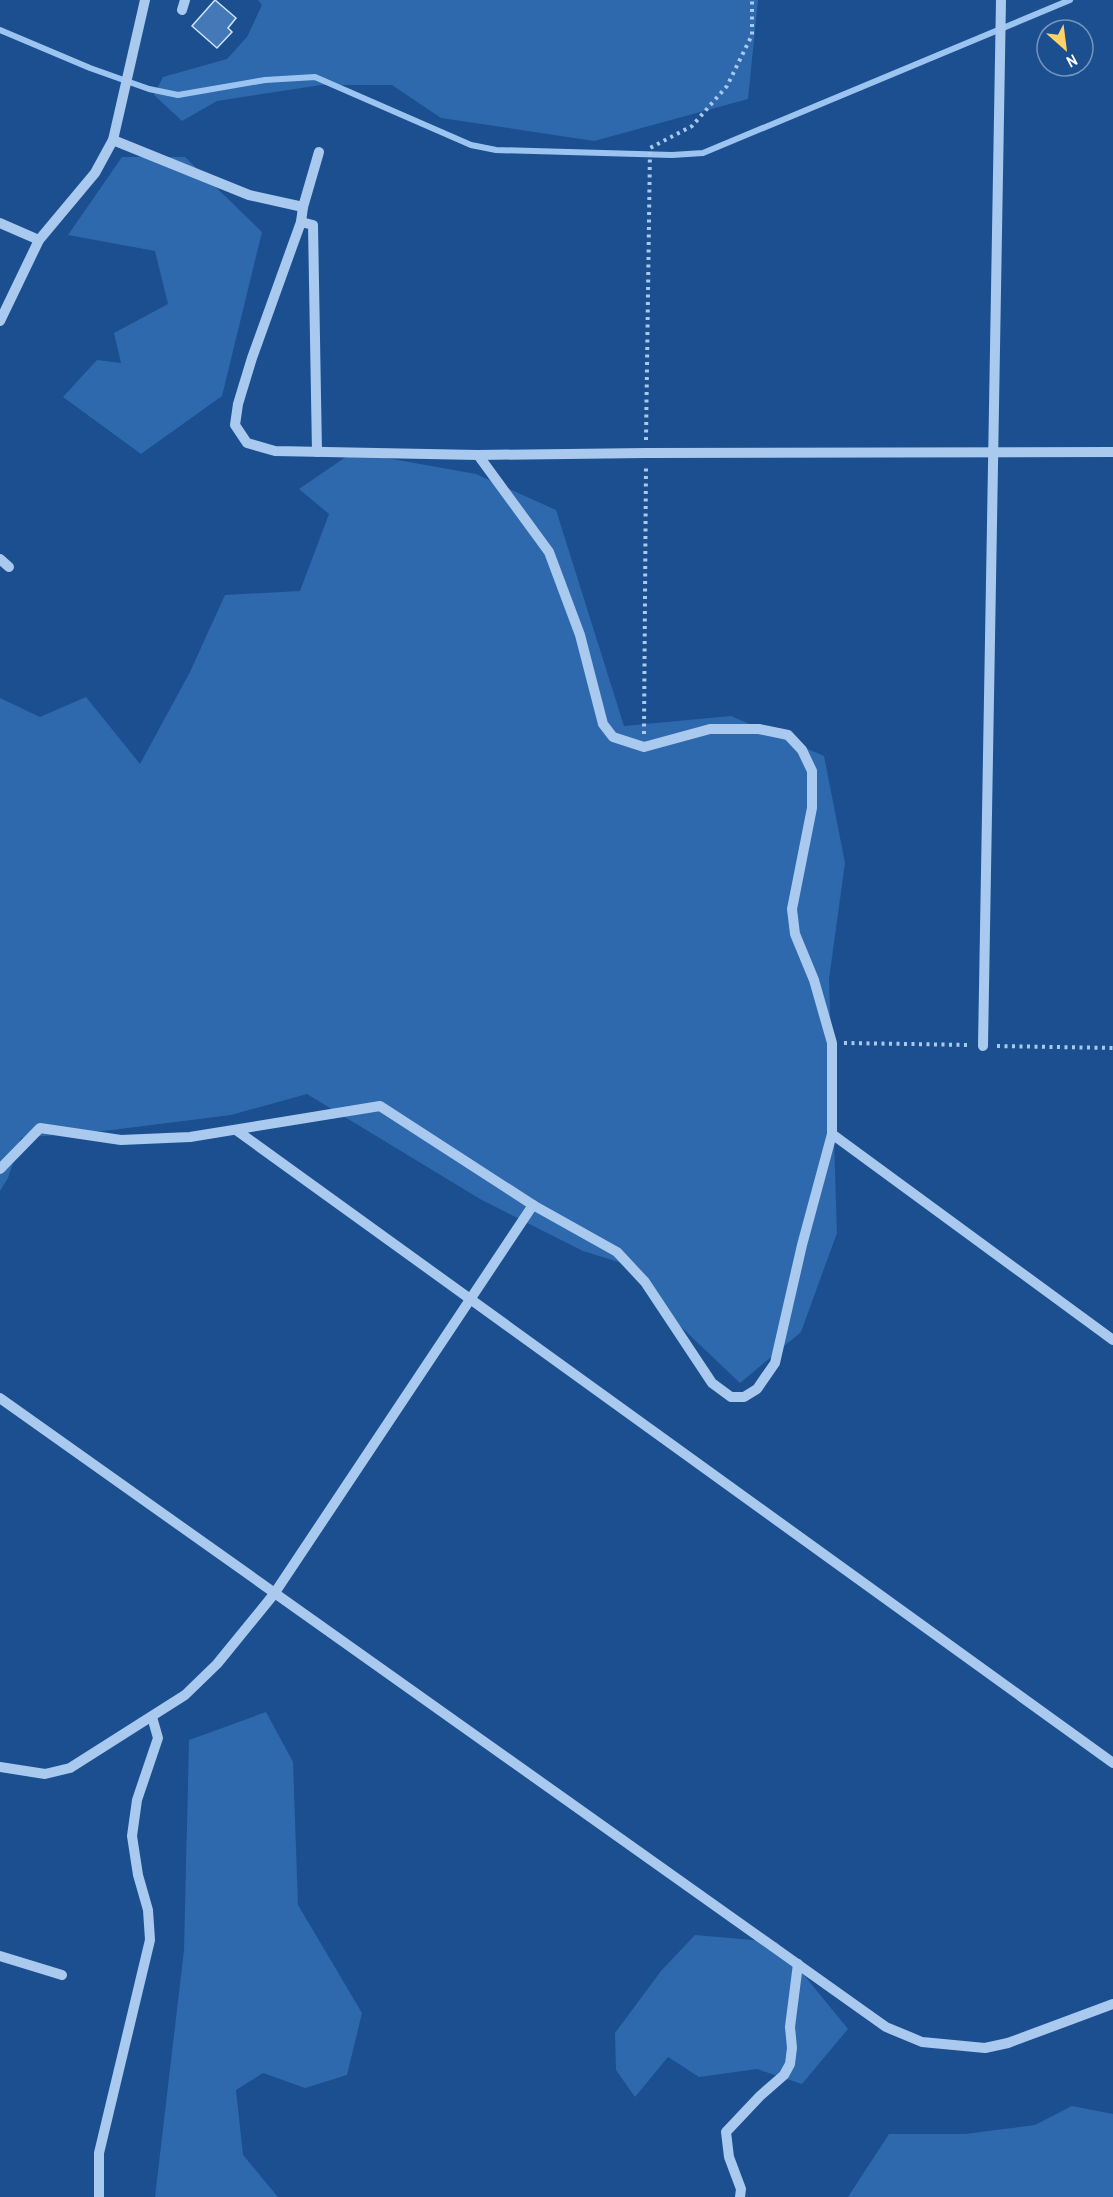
<svg xmlns="http://www.w3.org/2000/svg" width="1113" height="2197" font-family="'Archivo Narrow',sans-serif">
	<style>
		.green { fill: #2e69ad }
		.lines { fill: none; stroke-linecap: round; stroke-linejoin: round }
		.stream { stroke: #9cc4f0; stroke-width: 6 }
		.building { fill: #4478b7; stroke: #cfe3fa; stroke-width: 1.5 }
		.path { stroke: #a9c9ee; stroke-width: 4; stroke-dasharray: 3 4.5; stroke-linecap: butt }
		.minor { stroke: #a9c9ee; stroke-width: 10 }
	</style>
	<rect width="100%" height="100%" fill="#1b4f8f"/>
	<g class="green">
		<polygon points="258,0 758,0 748,99 594,141 441,118 392,85 321,85 217,101 182,121 154,95 163,77 227,59 247,37 262,5"/>
		<polygon points="122,157 185,157 262,232 222,396 141,454 63,397 97,360 121,363 114,333 168,304 155,251 68,235"/>
		<polygon points="353,452 476,474 556,510 624,726 731,716 824,756 845,863 829,979 837,1233 801,1332 740,1383 678,1324 638,1268 583,1251 480,1199 307,1094 231,1115 112,1130 21,1138 8,1178 0,1191 0,698 40,717 86,697 140,764 190,672 225,595 300,591 329,514 299,489"/>
		<polygon points="266,1712 293,1762 298,1905 362,2013 347,2075 305,2088 263,2073 236,2090 243,2155 278,2197 155,2197 184,1950 189,1740"/>
		<polygon points="695,1935 777,1942 848,2029 802,2084 757,2069 699,2077 668,2057 635,2097 616,2070 615,2033 661,1971"/>
		<polygon points="1072,2106 1113,2114 1113,2197 848,2197 889,2134 965,2134 1035,2125"/>
	</g>
	<g class="lines">
		<polyline class="stream" points="0,30 90,68 149,89 178,95 265,80 315,77 471,145 496,150 672,155 703,153 1070,0"/>
	</g>
	<polygon class="building" points="215,0 236,18 228,28 232,32 217,48 192,26"/>
	<g class="lines">
		<g class="path">
			<polyline points="646,440 650,148 692,126 727,86 752,35 752,0"/>
			<polyline points="644,734 646,465"/>
			<polyline points="844,1043 971,1045"/>
			<polyline points="997,1046 1113,1048"/>
		</g>
		<g class="minor">
			<polyline points="182,10 185,0"/>
			<polyline points="113,140 249,195 303,207 301,222 252,358 238,404 235,425 247,443 275,451 478,455 646,453 1113,452"/>
			<polyline points="303,207 319,152"/>
			<polyline points="301,222 313,225 317,452"/>
			<polyline points="0,223 39,240"/>
			<polyline points="0,321 39,240 95,173 113,140 145,0"/>
			<polyline points="0,559 9,567"/>
			<polyline points="983,1046 1001,0"/>
			<polyline points="236,1130 1113,1763"/>
			<polyline points="832,1134 1113,1340"/>
			<polyline points="0,1169 40,1128 121,1140 190,1137 380,1106 533,1205 617,1252 645,1282 712,1383 731,1397 744,1397 757,1389 775,1363 802,1245 832,1134 832,1043 814,980 795,934 792,909 812,808 812,771 802,750 788,735 759,729 710,729 644,747 613,737 603,724 580,635 549,552 478,455"/>
			<polyline points="0,1398 886,2027 922,2042 985,2048 1008,2043 1113,2004"/>
			<polyline points="0,1767 45,1774 70,1768 185,1695 217,1664 274,1594 533,1205"/>
			<polyline points="0,1956 62,1975"/>
			<polyline points="99,2197 99,2153 150,1940 148,1910 138,1875 132,1836 137,1800 158,1738 152,1717"/>
			<polyline points="740,2197 741,2189 729,2157 726,2132 760,2096 784,2075 790,2064 792,2048 790,2027 798,1964"/>
		</g>
	</g>
	<g transform="translate(1065 48) rotate(152)"><circle r="28" fill="#1b4f8f" stroke="#7695bc" stroke-width="1.5"/>
	<path d="M0-4.5L10 22L0 15L-10 22Z" fill="#ffd166"/>
	<text y="-9" font-size="16" font-weight="bold" text-anchor="middle" fill="#ffffff">N</text>
	</g>
</svg>
